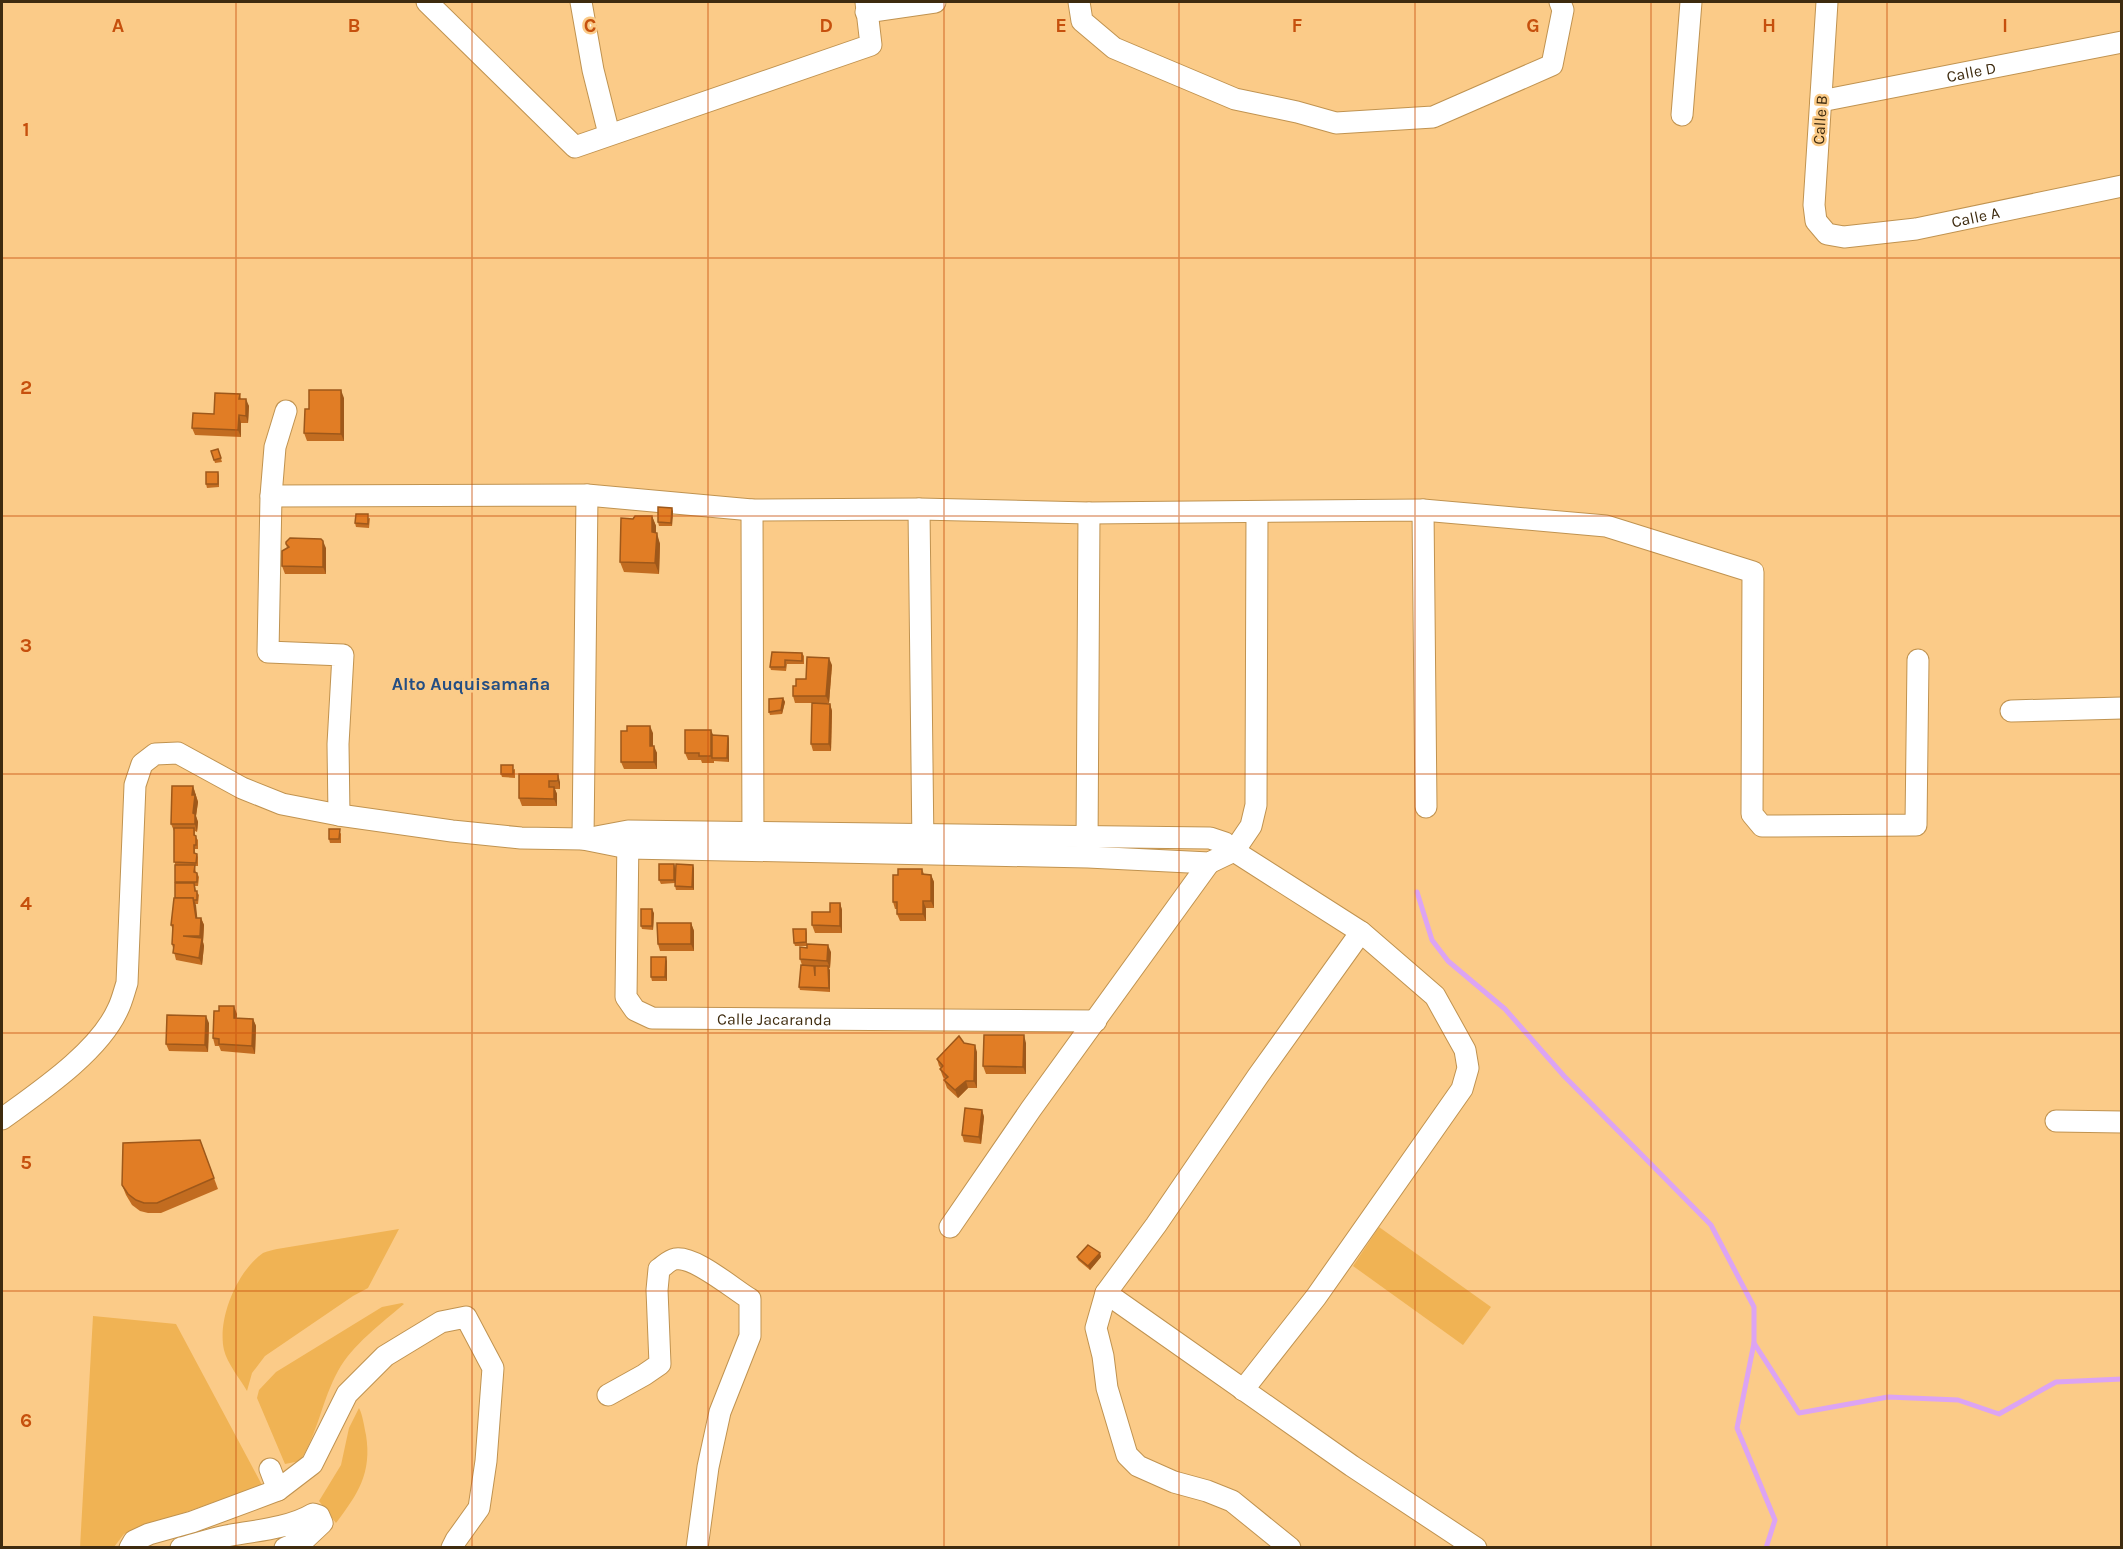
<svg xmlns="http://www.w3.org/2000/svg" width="2123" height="1549" font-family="Karla,sans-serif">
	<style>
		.green { fill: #f0b354 }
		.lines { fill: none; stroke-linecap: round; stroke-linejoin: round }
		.stream { stroke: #dca4f3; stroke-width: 5 }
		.street-casing { stroke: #c09350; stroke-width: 23 }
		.street { stroke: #fff; stroke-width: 21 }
		.wall { fill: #c26c20 }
		.shaded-wall { fill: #9e581a }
		.building { fill: #e17d25; stroke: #9e581a; stroke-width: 1.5 }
		.grid { fill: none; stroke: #c6500d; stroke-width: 1.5; stroke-opacity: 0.55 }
		.labels { text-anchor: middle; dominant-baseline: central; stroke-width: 5; stroke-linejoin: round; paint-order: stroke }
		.street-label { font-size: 16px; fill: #3e2b0f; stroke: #fbcb88 }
		.neighbourhood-label { font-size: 18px; font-weight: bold; fill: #244e83; stroke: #fbcb88 }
		.grid-label { font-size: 20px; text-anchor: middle; font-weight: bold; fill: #c6500d; stroke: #fbcb88; stroke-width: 5; stroke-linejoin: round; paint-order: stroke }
	</style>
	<rect width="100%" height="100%" fill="#fbcb88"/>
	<g class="green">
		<polygon points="1379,1227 1491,1307 1463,1345 1353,1266"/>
		<path d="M 399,1229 L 368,1288 L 353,1296 L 265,1356 L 252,1373 L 247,1391 C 240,1379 227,1363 224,1350 C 217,1319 237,1271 263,1253 C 267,1251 273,1250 277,1249 Z"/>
		<path d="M 402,1303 L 404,1304 C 382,1323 352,1345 338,1371 C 322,1400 318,1433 300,1461 L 285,1464 L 257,1398 L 259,1390 L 276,1372 L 382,1307 Z"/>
		<polygon points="93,1316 176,1324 262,1485 124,1534 114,1547 80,1548"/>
		<path d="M 359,1408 C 363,1416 364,1426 366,1435 C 372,1473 358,1494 336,1523 L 319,1501 L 341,1465 L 349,1428 Z"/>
	</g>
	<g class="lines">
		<g class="stream">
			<polyline points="1417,892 1432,940 1448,961 1505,1009 1564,1076 1711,1225 1754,1307 1754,1343 1737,1428 1775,1520 1766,1548"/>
			<polyline points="1754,1343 1799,1413 1888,1397 1958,1400 1999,1414 2056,1382 2122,1379"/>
		</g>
		<g class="street-casing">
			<g id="street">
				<polyline points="427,2 575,147 871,45 866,2"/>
				<polyline points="581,2 593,70 609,134"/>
				<polyline points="1079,2 1082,21 1114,48 1235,99 1297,112 1336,123 1433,117 1552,65 1563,10 1560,2"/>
				<path id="s1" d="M 1827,2 L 1814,205 L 1816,221 L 1827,234 L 1844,237 L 1916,229 L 2122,186"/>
				<polyline points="866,12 935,2"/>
				<path id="s2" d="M 1821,101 L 2122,42"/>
				<polyline points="1682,115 1691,2"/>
				<polyline points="286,411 275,447 271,496 268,652 343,655 338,744 339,815"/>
				<polyline points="271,496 587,495 752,510 919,509 1089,513 1423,510 1606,526 1753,572 1752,814 1762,826 1916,825 1918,660"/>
				<polyline points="919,509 923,848"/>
				<polyline points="752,510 753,845"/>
				<polyline points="1423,510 1426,807"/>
				<polyline points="2011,711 2122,708"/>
				<path id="s3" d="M 628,834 L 626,997 L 635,1010 L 652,1018 L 1096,1021"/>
				<polyline points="596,837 628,831 1210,838 1225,843 1234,851 1361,932 1435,996 1465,1050 1468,1068 1462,1089 1316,1297 1243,1390"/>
				<polyline points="583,839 587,495"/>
				<polyline points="1087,848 1089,513"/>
				<path d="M 2,1119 C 39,1092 99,1052 118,1009 C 122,1001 124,992 127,983 L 135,785 L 142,764 L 155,754 L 178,753 L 242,788 L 282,804 L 339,815 L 452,831 L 521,838 L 583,839 L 628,848 L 1088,857 L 1209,863 L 1234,851 L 1251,826 L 1256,805 L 1257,512"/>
				<polyline points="2056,1121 2122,1122"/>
				<polyline points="950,1227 1031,1109 1209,863"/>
				<polyline points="1106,1293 1352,1466 1476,1548"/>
				<path d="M 608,1395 L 644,1375 L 660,1364 L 657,1290 L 659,1269 C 664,1266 669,1260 675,1259 C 694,1255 733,1289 750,1299 L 750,1336 L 720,1412 L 708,1467 L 697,1548"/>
				<polyline points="278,1490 312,1464 347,1394 385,1356 441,1322 466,1317 493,1368 486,1461 479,1508 456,1540 452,1548"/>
				<polyline points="130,1548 134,1541 149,1534 192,1522 278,1490 270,1469"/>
				<path d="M 181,1548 C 196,1544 211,1539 226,1536 C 253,1531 290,1528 313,1514 L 319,1516 L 322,1523 L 305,1539 L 285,1548"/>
				<polyline points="1290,1548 1232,1501 1207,1491 1174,1482 1138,1466 1127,1455 1107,1388 1103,1356 1096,1328 1106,1293 1156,1225 1258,1076 1361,932"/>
			</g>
		</g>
		<use href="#street" class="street"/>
	</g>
	<g class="wall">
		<polygon points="240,394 241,399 249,406 248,423 241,423 241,437 195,435 192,428 214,414"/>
		<polygon points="344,398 344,441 307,441 304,433 309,409"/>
		<polygon points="218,449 222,462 215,463 211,451"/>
		<polygon points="218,472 219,476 219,487 207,488 206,484"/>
		<polygon points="673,511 672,526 659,526 658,522"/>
		<polygon points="652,516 656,526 656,533 660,544 659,574 624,572 620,562 633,519"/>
		<polygon points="370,518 369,528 356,527 355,523"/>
		<polygon points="286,544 326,548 326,574 285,574 282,566 287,548"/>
		<polygon points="802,653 804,656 804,664 787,664 786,671 771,670 770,667"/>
		<polygon points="832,665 829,703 795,703 793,696 796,686 806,679"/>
		<polygon points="783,698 785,702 782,714 770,715 769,712"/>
		<polygon points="830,704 832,711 831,751 813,751 811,744"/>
		<polygon points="653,733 653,746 657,753 657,769 624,769 621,762"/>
		<polygon points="713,735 728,736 729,739 729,762 714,761 714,763 702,763 701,760 688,760 685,753"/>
		<polygon points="515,769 515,778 502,777 501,774"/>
		<polygon points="519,774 560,782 560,789 555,789 557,794 557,806 522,806 519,798"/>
		<polygon points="193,786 198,802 196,816 198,822 197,832 195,831 195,836 198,840 198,849 195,849 195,853 197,854 198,857 198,866 195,866 196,873 197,873 199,877 198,886 195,886 196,891 199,895 198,904 195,904 197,918 201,918 204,925 203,942 204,946 202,965 176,960 172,944 173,930 171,925 175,898 175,865 174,831 171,824"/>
		<polygon points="341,833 341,843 330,843 329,839"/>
		<polygon points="675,868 675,883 661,884 659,880"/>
		<polygon points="694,868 694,890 676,890 675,886"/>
		<polygon points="922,869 924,874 931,875 934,882 934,908 926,908 926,921 900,921 897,914 897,909 895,909 893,902 898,875"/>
		<polygon points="840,903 842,910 842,933 815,933 812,925 830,912"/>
		<polygon points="654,913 653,930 642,929 641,926"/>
		<polygon points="691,923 694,931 694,951 660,951 658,944"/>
		<polygon points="806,929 807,933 807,946 795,946 794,943"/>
		<polygon points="831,952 830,968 829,968 830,992 800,990 799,987 802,965 800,959"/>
		<polygon points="667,961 667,981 652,981 651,977"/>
		<polygon points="219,1011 237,1014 236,1019 253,1019 256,1026 255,1054 221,1051 219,1046 215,1046 213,1038"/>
		<polygon points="209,1023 208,1052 169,1051 166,1044"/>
		<polygon points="964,1043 977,1052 977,1088 968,1088 958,1098 947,1088 944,1080 945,1079 943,1077 940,1069 941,1068 939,1066 937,1059"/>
		<polygon points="1026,1043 1026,1074 986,1074 983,1066"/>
		<polygon points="982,1110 984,1117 981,1144 964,1142 962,1135"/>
		<polygon points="200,1140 218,1189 161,1213 148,1213 140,1211 132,1205 126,1195 122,1185"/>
		<polygon points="1100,1253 1101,1257 1090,1270 1078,1260 1077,1257"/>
	</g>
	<g class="shaded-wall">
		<polygon points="341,390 344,398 344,441 341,434"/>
		<polygon points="246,399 249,406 248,423 246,416"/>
		<polygon points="239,415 241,423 241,437 238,430"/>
		<polygon points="672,508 673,511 672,526 671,523"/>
		<polygon points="652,516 656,526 656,542 652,532"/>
		<polygon points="657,533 660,544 659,574 655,563"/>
		<polygon points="323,541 326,548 326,574 323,567"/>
		<polygon points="829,658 832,665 829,703 826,696"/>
		<polygon points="783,698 785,702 782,714 781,710"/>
		<polygon points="830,704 832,711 831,751 829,744"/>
		<polygon points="650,726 653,733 653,753 650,746"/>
		<polygon points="711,730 714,737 712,758 714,763 711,756"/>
		<polygon points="728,736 729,739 729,762 727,758"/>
		<polygon points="654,746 657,753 657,769 654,762"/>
		<polygon points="558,774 560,782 560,789 558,781"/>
		<polygon points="193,786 198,802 196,816 198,822 197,832 195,824 193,813"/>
		<polygon points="554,787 557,794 557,806 554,799"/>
		<polygon points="674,864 675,868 675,883 674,880"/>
		<polygon points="693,865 694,868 694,890 692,887"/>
		<polygon points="931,875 934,882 934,908 931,901"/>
		<polygon points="193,898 196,905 198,925 196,918"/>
		<polygon points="923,901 926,908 926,921 923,914"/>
		<polygon points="840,903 842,910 842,933 840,926"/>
		<polygon points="652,909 654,913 653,930 652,926"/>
		<polygon points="201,918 204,925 203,942 204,946 202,965 199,958 201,940 200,936"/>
		<polygon points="691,923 694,931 694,951 691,944"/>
		<polygon points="828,945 831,952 830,968 827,961"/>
		<polygon points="666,957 667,961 667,981 665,977"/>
		<polygon points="828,966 830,970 830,992 829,988"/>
		<polygon points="234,1006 237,1014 236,1026 234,1018"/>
		<polygon points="206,1016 209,1023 208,1052 205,1045"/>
		<polygon points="253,1019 256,1026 255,1054 252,1046"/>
		<polygon points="1024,1035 1026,1043 1026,1074 1023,1067"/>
		<polygon points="975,1045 977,1052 977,1088 974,1081"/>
		<polygon points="966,1081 968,1088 958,1098 955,1090"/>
		<polygon points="982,1110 984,1117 981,1144 979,1137"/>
		<polygon points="1100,1253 1101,1257 1090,1270 1088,1266"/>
	</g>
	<g class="building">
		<polygon points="309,390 341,390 341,434 304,433 305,409 309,409"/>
		<polygon points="215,393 240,394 239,399 246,399 246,416 239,415 238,430 192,428 193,413 214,414"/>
		<polygon points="218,449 221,458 214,460 211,451"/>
		<rect x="206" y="472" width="12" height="12"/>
		<polygon points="658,507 672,508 671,523 658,522"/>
		<polygon points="356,514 368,514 368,524 355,523"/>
		<polygon points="635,516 652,516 652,532 657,533 655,563 620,562 621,518 633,519"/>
		<polygon points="290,538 321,539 323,541 323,567 282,566 282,551 289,547 286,544 286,542"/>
		<polygon points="772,652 802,653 802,661 785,660 785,667 770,667"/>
		<polygon points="807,657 829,658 826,696 793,696 793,686 796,686 796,679 806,679"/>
		<polygon points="783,698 781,710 769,712 769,699"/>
		<polygon points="812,703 830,704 829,744 811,744"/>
		<polygon points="627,726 650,726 650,746 654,746 654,762 621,762 621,731 627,731"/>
		<polygon points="685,730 711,730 711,756 699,756 699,753 685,753"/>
		<polygon points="712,735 728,736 727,758 712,758"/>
		<rect x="501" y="765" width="12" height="9"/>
		<polygon points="519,774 558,774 558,781 549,781 549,787 554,787 554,799 519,798"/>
		<polygon points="172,786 193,786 192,795 195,795 193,813 195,814 195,824 171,824"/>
		<polygon points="174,828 194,828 194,835 196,836 196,845 194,845 194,853 197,854 196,863 174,862"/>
		<polygon points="329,829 340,829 339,839 329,839"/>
		<rect x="659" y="864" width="15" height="16"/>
		<polygon points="676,864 693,865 692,887 675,886"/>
		<polygon points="175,865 195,865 194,872 197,873 197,882 175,882"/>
		<polygon points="898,869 922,869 922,874 931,875 931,901 923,901 923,914 897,914 897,902 893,902 893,875 898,875"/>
		<polygon points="175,883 194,883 195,891 197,891 197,900 193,900 193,898 175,898"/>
		<polygon points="174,898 193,898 196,918 201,918 200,936 183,936 202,938 199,958 173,953 174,945 172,944 173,925 171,925"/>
		<polygon points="830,903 840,903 840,926 812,925 812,912 830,912"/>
		<rect x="641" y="909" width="11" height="17"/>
		<polygon points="657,923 691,923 691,944 658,944"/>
		<polygon points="793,929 806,929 806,942 794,943"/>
		<polygon points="807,944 828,945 827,961 800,959 800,947 807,948"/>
		<polygon points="651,957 666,957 665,977 651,977"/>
		<polygon points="801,965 814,966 815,976 815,966 828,966 829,988 799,987"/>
		<polygon points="219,1006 234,1006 234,1018 253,1019 252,1046 219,1044 219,1039 213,1038 214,1011 219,1011"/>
		<polygon points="167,1015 206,1016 205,1045 166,1044"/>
		<polygon points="984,1035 1024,1035 1023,1067 983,1066"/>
		<polygon points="959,1036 964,1043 975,1045 974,1081 966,1081 955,1090 944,1080 948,1077 940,1069 943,1066 937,1059"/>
		<polygon points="965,1108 982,1110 979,1137 962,1135"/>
		<polygon points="200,1140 214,1178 157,1203 144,1203 136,1200 128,1194 122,1185 123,1143"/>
		<polygon points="1088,1245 1100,1253 1088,1266 1077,1257"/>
	</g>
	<path class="grid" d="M 236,2 L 236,1548M 472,2 L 472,1548M 708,2 L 708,1548M 944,2 L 944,1548M 1179,2 L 1179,1548M 1415,2 L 1415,1548M 1651,2 L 1651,1548M 1887,2 L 1887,1548M 2,258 L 2122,258M 2,516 L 2122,516M 2,774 L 2122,774M 2,1033 L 2122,1033M 2,1291 L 2122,1291"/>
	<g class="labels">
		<g class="street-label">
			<text stroke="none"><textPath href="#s2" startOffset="153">Calle D</textPath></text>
			<text transform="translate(1820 120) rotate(-86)">Calle B</text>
			<text stroke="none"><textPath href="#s1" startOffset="387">Calle A</textPath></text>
			<text stroke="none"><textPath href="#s3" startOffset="320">Calle Jacaranda</textPath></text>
		</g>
		<g class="neighbourhood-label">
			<text x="471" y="684">Alto Auquisamaña</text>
		</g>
	</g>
	<g class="grid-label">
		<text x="118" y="32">A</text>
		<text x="354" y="32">B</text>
		<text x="590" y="32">C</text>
		<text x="826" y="32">D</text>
		<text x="1061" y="32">E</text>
		<text x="1297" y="32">F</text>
		<text x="1533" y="32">G</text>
		<text x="1769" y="32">H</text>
		<text x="2005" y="32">I</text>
		<text x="26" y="136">1</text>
		<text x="26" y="394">2</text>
		<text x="26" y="652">3</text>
		<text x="26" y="910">4</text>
		<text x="26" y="1169">5</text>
		<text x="26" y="1427">6</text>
	</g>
	<rect width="2123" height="1549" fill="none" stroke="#3e2b0f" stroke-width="6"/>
</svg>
